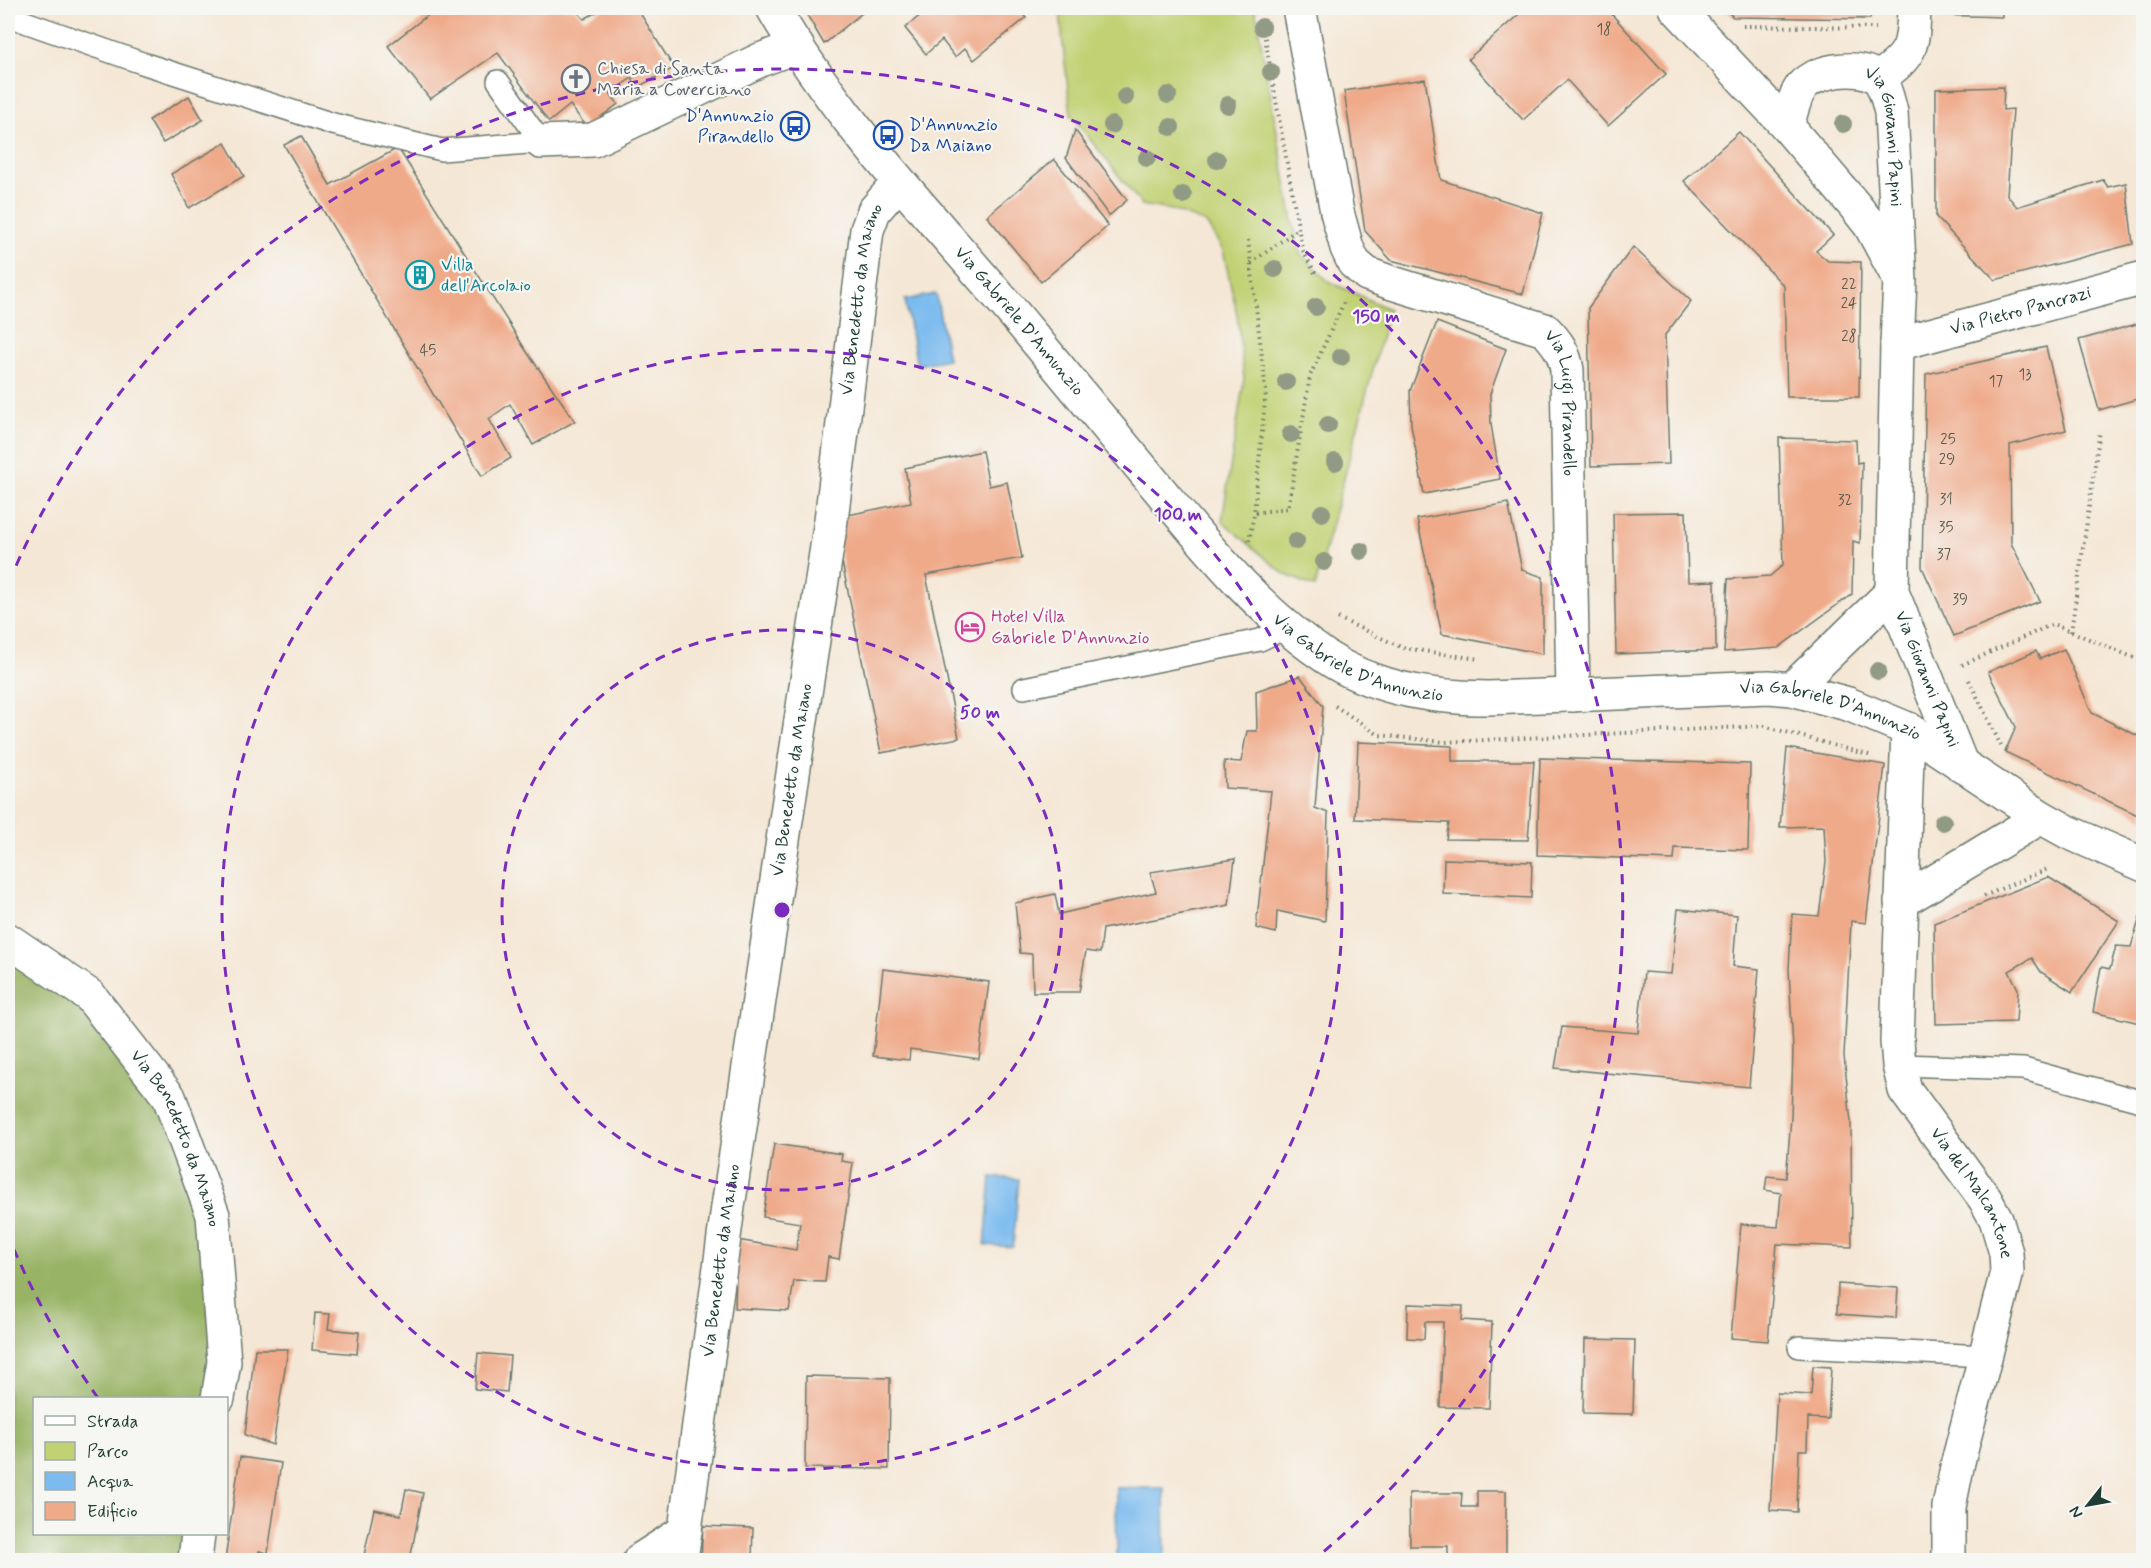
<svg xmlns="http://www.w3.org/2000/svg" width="2151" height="1568" font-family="Mynerve,sans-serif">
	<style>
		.green { fill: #c1d173; stroke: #708754; stroke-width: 1.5 }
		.forest { fill: #98b365; stroke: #5c784c; stroke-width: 1.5 }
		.water { fill: #7bbbef; stroke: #4d7c92; stroke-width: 1.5 }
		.building { fill: #efaa8a }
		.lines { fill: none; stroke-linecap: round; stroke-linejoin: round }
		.service-casing { stroke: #6a786c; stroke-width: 24 }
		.minor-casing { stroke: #6a786c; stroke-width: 36 }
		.tertiary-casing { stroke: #6a786c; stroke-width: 36 }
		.path { stroke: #6a786c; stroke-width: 4; stroke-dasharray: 1.5 4.5; stroke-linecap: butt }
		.service { stroke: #fff; stroke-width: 21 }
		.minor { stroke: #fff; stroke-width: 33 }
		.tertiary { stroke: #fff; stroke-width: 33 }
		.tree { fill: #919a84 }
		.ring { fill: none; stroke: #7b2cbf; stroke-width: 3; stroke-dasharray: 10 8 }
		.labels { text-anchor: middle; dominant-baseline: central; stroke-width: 4.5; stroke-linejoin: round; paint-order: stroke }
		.number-label { font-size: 15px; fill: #53584a }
		.worship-label { font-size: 18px; fill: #5b616d; stroke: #f6f6f2; text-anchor: start }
		.transit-label { font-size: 18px; fill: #164399; stroke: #f6f6f2; text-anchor: end }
		.street-label { font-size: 18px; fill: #1f3d34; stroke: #f6f6f2 }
		.culture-label { font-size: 18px; fill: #0d838f; stroke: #f6f6f2; text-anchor: start }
		.hotel-label { font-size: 18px; fill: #b23c85; stroke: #f6f6f2; text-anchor: start }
		.centre { fill: #7b2cbf; stroke: #f6f6f2; stroke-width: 3 }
		.ring-label { font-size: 18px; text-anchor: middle; font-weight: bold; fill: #7b2cbf; stroke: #f6f6f2; stroke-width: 4.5; stroke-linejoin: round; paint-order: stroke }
	</style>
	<rect width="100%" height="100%" fill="#f6f6f2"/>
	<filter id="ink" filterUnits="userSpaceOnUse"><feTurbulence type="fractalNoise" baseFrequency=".0167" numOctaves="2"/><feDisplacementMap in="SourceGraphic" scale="12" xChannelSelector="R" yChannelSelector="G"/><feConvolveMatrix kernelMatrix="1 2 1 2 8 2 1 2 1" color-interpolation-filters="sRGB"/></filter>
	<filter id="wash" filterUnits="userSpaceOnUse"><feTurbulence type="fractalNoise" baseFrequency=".008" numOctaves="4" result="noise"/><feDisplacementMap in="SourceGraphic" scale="24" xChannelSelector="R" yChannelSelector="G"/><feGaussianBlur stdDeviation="1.35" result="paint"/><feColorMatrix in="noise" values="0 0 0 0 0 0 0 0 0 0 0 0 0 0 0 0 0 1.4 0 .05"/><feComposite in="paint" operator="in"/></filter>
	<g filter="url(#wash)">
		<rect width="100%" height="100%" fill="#f5e7d5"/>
		<polygon class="green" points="1060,8 1255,8 1294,228 1300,253 1328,281 1389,309 1315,587 1284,574 1222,521 1244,379 1237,314 1223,250 1206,223 1172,210 1142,205 1071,115 1062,36"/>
		<polygon class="forest" points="8,940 90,996 169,1097 213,1215 218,1398 34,1398 34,1534 198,1534 195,1560 8,1560"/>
		<g class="water">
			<polygon points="936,294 948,359 917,365 905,300"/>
			<polygon points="991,1177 1019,1179 1013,1247 985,1245"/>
			<polygon points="1116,1488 1164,1488 1165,1560 1117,1560"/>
		</g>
		<g id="blocks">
			<g class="building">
				<polygon points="437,8 574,8 584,19 604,8 637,8 674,68 636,88 632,78 610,93 618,104 587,127 570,105 549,122 498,53 430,99 388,46"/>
				<polygon points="803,8 868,8 824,44"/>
				<polygon points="929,8 1018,8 1026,18 974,60 965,48 955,57 942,40 926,54 905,28"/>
				<polygon points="1526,8 1606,8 1666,74 1608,126 1567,80 1523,120 1468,59"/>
				<polygon points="1724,8 1870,8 1870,19 1733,17"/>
				<polygon points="1938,8 2002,8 2002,17 1937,15"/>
				<polygon points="1425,79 1441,180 1543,213 1523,294 1391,260 1365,231 1344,91"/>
				<polygon points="2004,87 2003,110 2013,109 2007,195 2017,207 2103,180 2108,187 2126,183 2133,244 1995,280 1936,217 1936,89"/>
				<polygon points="189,96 203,120 163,143 149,120"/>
				<polygon points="1075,130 1127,200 1109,216 1066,158"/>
				<polygon points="1739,132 1833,235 1816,251 1828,261 1861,262 1859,397 1787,397 1784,286 1684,181"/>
				<polygon points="301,136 330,185 398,148 525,349 575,421 533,445 510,404 489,419 511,458 482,476 284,145"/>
				<polygon points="225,143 244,176 189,208 171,174"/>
				<polygon points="1054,159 1108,226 1041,282 987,216"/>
				<polygon points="1633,247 1691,301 1665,335 1669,464 1591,466 1588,308"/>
				<polygon points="1437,322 1506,349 1490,394 1491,424 1500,479 1424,494 1411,425 1410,391"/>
				<polygon points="2144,322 2144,397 2099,410 2079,340"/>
				<polygon points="2046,347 2066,430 2010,445 2011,543 2040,601 1954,636 1922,567 1926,374"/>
				<polygon points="1779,438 1856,440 1857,463 1862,462 1860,543 1853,541 1852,594 1778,648 1724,652 1728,579 1770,576 1783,565"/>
				<polygon points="982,451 989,486 1007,482 1022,558 926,575 959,738 881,753 833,518 911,502 905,468"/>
				<polygon points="1508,503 1522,570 1543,577 1543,654 1442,634 1417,519"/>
				<polygon points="1686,512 1688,582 1715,581 1716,650 1616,654 1613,513"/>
				<polygon points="2064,649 2092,713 2144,739 2144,818 2005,752 2016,727 1988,672 2036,651 2040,659"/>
				<polygon points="1300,676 1323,706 1315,808 1328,813 1325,921 1277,911 1276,933 1256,928 1271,791 1225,788 1224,761 1241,762 1247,731 1257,731 1256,691"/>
				<polygon points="1358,742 1452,746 1452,761 1534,761 1528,840 1446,839 1449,823 1355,819"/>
				<polygon points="1787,748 1885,765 1866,923 1851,921 1844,1056 1851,1122 1852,1247 1777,1244 1768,1341 1731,1338 1741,1224 1778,1227 1781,1193 1765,1190 1767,1176 1786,1178 1791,1118 1793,1050 1789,969 1792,914 1819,916 1826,862 1824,826 1780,827"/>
				<polygon points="1540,758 1750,764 1748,850 1675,848 1674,860 1537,855"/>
				<polygon points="1235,859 1229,905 1103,929 1100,953 1086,951 1079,992 1033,992 1032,954 1020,953 1015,903 1055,894 1059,914 1156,892 1150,872"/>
				<polygon points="1444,859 1532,862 1531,898 1443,894"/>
				<polygon points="2048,877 2119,921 2072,992 2041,972 2032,958 2009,971 2018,989 2016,1022 1936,1024 1934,923"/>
				<polygon points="1678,909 1737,915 1733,966 1759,969 1749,1087 1555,1068 1562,1027 1638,1033 1644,972 1671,974"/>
				<polygon points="2141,914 2144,915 2144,1024 2093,1012 2101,967 2110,969 2116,946 2131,947"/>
				<polygon points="883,969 989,982 979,1059 910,1049 909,1060 873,1056"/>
				<polygon points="774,1144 842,1154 841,1161 853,1163 839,1259 828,1257 825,1282 794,1281 789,1311 735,1308 737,1240 796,1250 800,1223 763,1217"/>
				<polygon points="1838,1284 1898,1288 1896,1318 1837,1314"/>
				<polygon points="1408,1304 1463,1306 1462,1320 1492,1322 1489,1408 1440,1407 1443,1322 1425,1322 1424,1339 1407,1338"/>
				<polygon points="315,1313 330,1314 328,1329 359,1332 357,1354 312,1350"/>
				<polygon points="1585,1339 1635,1340 1633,1414 1583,1413"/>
				<polygon points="255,1349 288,1349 273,1445 245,1435"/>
				<polygon points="478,1353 510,1356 507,1392 475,1389"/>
				<polygon points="1813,1366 1831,1367 1828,1419 1808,1418 1807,1450 1799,1450 1797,1512 1770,1510 1777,1393 1811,1395"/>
				<polygon points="806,1376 890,1378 889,1469 805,1468"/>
				<polygon points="240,1457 281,1463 268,1553 259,1551 257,1560 225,1560"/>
				<polygon points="406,1489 423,1493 410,1560 363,1560 374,1509 401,1515"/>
				<polygon points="1477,1491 1506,1491 1506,1560 1448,1560 1448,1546 1410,1546 1409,1493 1462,1493 1461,1507 1477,1507"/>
				<polygon points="703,1526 753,1528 752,1560 701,1559"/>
			</g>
		</g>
	</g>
	<g filter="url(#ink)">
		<use href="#blocks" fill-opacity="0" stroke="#6a786c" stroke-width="1.5"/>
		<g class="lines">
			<g class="service-casing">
				<g id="service">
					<polyline points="8,16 142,63 333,124 442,150 541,142"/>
					<polyline points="498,81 541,142"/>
					<polyline points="1024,688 1260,640 1287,627"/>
					<polyline points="1899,1065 2024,1069 2144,1102"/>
					<polyline points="1799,1347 1985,1356"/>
				</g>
			</g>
			<g class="minor-casing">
				<g id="minor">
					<path id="s1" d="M 1299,8 L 1337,212 L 1347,248 L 1354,263 L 1367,274 L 1389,282 L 1545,330 C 1557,342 1564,352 1567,370 L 1573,695"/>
					<polyline points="1676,8 1787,126 1855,206 1870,225 1897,275"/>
					<path d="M 1879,78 C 1912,55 1913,47 1914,8"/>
					<path id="s2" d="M 1787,126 C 1791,113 1794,97 1802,86 C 1816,70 1859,64 1876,77 C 1885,84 1888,101 1891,112 L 1900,281 L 1897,344 L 1892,592 L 1962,766"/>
					<polyline points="541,142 593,140 760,60 797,46"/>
					<path id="s3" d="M 1897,344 L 2144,278"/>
					<polyline points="1792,689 1892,592"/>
					<path id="s4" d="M 1908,729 L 1897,1041 L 1899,1065 L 1905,1090 L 1985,1199 L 1996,1219 L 2006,1253 L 2007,1272 L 1958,1462 L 1949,1507 L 1949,1560"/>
					<polyline points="1901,902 2041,817"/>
					<path id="s5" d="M 8,940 L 90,996 L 169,1097 L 213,1215 L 224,1362 L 218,1398"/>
					<polyline points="195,1560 198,1534"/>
					<polyline points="640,1560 685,1531"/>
					<path id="s6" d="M 681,1560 L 728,1207 L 831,520 L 867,230 L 874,211 L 899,182"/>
				</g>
			</g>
			<g class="tertiary-casing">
				<g id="tertiary">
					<path id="s7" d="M 773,8 C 841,126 938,223 1025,327 C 1071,382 1117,438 1163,494 C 1212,553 1261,613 1326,657 C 1374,689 1432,698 1489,698 L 1769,687 L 1792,689 L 1848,704 L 1908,729 L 2041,817 L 2068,832 L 2144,865"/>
				</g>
			</g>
			<g class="path">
				<polyline points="1227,8 1233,8"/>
				<polyline points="1743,26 1876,28"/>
				<polyline points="1264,32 1302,249 1315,273 1318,274"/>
				<polyline points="1248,240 1266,391 1254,513"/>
				<polyline points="1251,263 1298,229"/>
				<polyline points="1249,541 1254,513 1288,508 1310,376 1344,302"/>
				<polyline points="1338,618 1403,648 1479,659"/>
				<polyline points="2071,632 2100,430"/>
				<polyline points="1962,665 2053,624 2144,662"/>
				<polyline points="1969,680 2001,746"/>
				<polyline points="1335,706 1379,735 1445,742 1764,726 1872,756"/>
				<polyline points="1984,896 2050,868"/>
			</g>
			<use href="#service" class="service"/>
			<use href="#minor" class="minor"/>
			<use href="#tertiary" class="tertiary"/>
		</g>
		<g class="tree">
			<circle cx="1262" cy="27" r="9"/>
			<circle cx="1271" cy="72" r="9"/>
			<circle cx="1168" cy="95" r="9"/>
			<circle cx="1125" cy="97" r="9"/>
			<circle cx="1228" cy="105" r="9"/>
			<circle cx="1843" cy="124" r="9"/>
			<circle cx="1112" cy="125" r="9"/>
			<circle cx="1171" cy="127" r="9"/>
			<circle cx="1147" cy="158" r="9"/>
			<circle cx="1217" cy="160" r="9"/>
			<circle cx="1183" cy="195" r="9"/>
			<circle cx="1275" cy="269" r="9"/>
			<circle cx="1316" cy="307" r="9"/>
			<circle cx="1341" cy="357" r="9"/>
			<circle cx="1286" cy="382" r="9"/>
			<circle cx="1328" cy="425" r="9"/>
			<circle cx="1291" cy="434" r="9"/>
			<circle cx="1335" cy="462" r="9"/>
			<circle cx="1322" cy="513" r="9"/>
			<circle cx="1296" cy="541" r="9"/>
			<circle cx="1361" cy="551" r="9"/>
			<circle cx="1324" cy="562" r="9"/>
			<circle cx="1878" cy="671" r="9"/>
			<circle cx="1943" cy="822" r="9"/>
		</g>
	</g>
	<g class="ring">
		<circle cx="782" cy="910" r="280"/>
		<circle cx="782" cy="910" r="560"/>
		<path d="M98 1398A840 840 0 0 1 9 1238M9 582A840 840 0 1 1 1316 1558"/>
	</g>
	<defs>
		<g id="church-ring" transform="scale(1.5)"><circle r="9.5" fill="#f6f6f2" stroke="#6b7280" stroke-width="1.5"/><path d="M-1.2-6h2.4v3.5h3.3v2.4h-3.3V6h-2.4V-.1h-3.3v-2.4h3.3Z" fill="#6b7280"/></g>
		<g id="bus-ring" transform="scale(1.5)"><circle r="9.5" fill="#f6f6f2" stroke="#1a4fb4" stroke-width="1.5"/><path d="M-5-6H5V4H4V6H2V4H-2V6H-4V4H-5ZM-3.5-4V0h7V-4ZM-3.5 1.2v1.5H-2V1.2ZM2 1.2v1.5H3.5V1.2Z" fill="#1a4fb4"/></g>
		<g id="building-ring" transform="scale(1.5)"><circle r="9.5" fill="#f6f6f2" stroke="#0f9aa8" stroke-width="1.5"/><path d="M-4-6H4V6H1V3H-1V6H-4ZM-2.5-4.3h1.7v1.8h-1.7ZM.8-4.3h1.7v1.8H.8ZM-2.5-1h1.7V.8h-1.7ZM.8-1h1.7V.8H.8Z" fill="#0f9aa8"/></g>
		<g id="hotel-ring" transform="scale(1.5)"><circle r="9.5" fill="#f6f6f2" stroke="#d1479c" stroke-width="1.5"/><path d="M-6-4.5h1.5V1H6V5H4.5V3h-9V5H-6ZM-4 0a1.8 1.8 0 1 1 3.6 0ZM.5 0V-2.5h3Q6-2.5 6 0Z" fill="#d1479c"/></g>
	</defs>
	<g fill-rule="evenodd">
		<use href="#church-ring" x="576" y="79"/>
		<use href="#bus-ring" x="795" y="126"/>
		<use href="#bus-ring" x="888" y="135"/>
		<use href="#building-ring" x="420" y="275"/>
		<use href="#hotel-ring" x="970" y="627"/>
	</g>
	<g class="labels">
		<g class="number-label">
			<text x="1604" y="30">18</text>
			<text x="1849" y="285">22</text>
			<text x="1849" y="304">24</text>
			<text x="1849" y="337">28</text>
			<text x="428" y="351">45</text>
			<text x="2025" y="375">13</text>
			<text x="1996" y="382">17</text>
			<text x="1948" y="440">25</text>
			<text x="1947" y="460">29</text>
			<text x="1946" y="500">31</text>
			<text x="1845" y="501">32</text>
			<text x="1946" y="528">35</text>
			<text x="1944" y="555">37</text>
			<text x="1960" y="600">39</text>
		</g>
		<g class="worship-label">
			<text x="597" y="69">Chiesa di Santa<tspan x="597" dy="21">Maria a Coverciano</tspan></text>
		</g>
		<g class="transit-label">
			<text x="774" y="116">D'Annunzio<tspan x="774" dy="21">Pirandello</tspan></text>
			<text x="909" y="125" text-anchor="start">D'Annunzio<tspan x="909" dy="21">Da Maiano</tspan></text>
		</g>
		<g class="street-label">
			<text stroke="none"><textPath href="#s2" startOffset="183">Via Giovanni Papini</textPath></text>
			<text stroke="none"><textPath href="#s6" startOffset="1274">Via Benedetto da Maiano</textPath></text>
			<text stroke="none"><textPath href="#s3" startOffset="128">Via Pietro Pancrazi</textPath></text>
			<text stroke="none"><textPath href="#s7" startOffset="399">Via Gabriele D'Annunzio</textPath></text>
			<text stroke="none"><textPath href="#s1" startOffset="543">Via Luigi Pirandello</textPath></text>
			<text stroke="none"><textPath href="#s7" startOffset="885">Via Gabriele D'Annunzio</textPath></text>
			<text stroke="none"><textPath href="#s2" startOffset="735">Via Giovanni Papini</textPath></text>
			<text stroke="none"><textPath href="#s7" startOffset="1371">Via Gabriele D'Annunzio</textPath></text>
			<text stroke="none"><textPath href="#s6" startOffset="788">Via Benedetto da Maiano</textPath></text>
			<text stroke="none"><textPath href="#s5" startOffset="268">Via Benedetto da Maiano</textPath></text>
			<text stroke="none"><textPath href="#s4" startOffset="486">Via del Malcantone</textPath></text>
			<text stroke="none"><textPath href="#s6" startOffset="302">Via Benedetto da Maiano</textPath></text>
		</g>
		<g class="culture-label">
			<text x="441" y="265">Villa<tspan x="441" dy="21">dell'Arcolaio</tspan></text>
		</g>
		<g class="hotel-label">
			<text x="991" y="617">Hotel Villa<tspan x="991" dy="21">Gabriele D'Annunzio</tspan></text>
		</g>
	</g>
	<circle cx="782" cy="910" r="9" class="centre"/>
	<g class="ring-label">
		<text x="1376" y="322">150 m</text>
		<text x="1178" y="520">100 m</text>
		<text x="980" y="718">50 m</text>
	</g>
	<rect width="2151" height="1568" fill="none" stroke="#f6f6f2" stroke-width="30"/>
	<rect x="33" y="1397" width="195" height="138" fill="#f6f6f2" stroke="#a0aca6" stroke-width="1.5"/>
	<rect x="45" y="1416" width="30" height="9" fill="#ffffff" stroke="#a0aca6" stroke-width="1.5"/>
	<text x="87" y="1427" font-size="18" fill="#1f3d34">Strada</text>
	<rect x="45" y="1442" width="30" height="18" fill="#c1d173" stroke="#a0aca6" stroke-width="1.5"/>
	<text x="87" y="1457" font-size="18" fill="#1f3d34">Parco</text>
	<rect x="45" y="1472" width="30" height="18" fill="#7bbbef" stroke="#a0aca6" stroke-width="1.5"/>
	<text x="87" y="1487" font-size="18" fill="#1f3d34">Acqua</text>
	<rect x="45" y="1502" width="30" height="18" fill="#efaa8a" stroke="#a0aca6" stroke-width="1.5"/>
	<text x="87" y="1517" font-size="18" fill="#1f3d34">Edificio</text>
	<g transform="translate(2088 1505) rotate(239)" stroke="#f6f6f2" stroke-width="4.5" paint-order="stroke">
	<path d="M0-4.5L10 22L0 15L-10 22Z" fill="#1f3d34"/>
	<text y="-9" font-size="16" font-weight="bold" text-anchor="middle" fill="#1f3d34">N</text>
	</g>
</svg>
